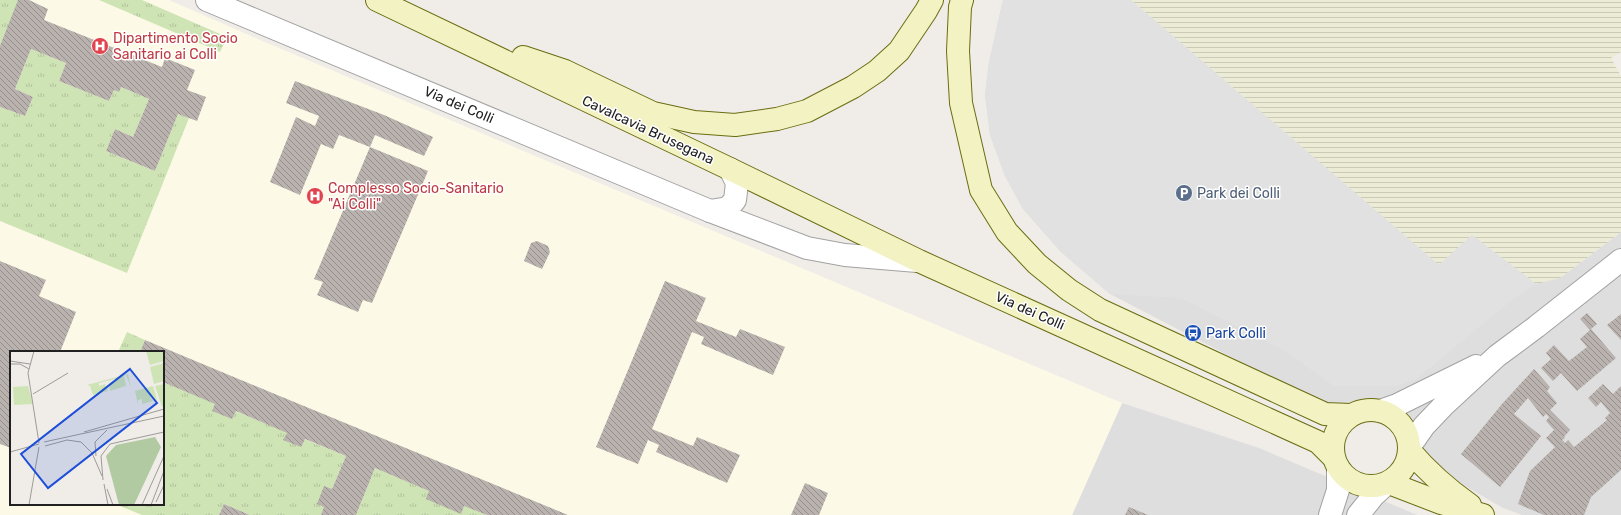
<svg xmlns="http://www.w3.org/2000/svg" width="1621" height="515" font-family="Rubik,sans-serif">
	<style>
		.residential { fill: #dfdede }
		.education { fill: #fcfae6; fill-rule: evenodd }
		.farmland { fill: url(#farmland-rules) }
		.grass { fill: url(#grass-tufts) }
		.parking { fill: #e1e1e1 }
		.building { fill: url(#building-back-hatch) }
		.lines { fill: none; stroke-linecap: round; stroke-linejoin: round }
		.minor-casing { stroke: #a2a2a2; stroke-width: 24 }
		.tertiary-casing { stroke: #a2a2a2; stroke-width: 24 }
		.secondary-casing { stroke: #6a6d12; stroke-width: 24 }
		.minor { stroke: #fff; stroke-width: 22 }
		.tertiary { stroke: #fff; stroke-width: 22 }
		.secondary { stroke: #f3f2c3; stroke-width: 22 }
		.labels { text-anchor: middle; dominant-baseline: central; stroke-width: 3; stroke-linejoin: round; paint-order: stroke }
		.health-label { font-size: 14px; fill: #be3a42; stroke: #fff; text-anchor: start }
		.street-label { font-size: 14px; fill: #212121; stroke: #fff }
		.service-label { font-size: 14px; fill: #4e5e75; stroke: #fff; text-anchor: start }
		.transit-label { font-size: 14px; fill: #164399; stroke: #fff; text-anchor: start }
		.inset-road { fill: none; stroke: #9d9b98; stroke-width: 1 }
		.view { fill: #1d4ed8; fill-opacity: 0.15; stroke: #1d4ed8; stroke-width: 2 }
		.inset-edge { fill: none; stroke: #212121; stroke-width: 2 }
	</style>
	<defs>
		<pattern id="farmland-rules" width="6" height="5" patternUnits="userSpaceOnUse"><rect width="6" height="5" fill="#ececd6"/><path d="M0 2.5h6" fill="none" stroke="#cacab7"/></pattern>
		<pattern id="grass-tufts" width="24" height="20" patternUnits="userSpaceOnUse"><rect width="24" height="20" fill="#cfe4b5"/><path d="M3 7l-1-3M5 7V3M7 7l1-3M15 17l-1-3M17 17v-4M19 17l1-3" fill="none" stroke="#b1c39b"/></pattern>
		<pattern id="building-back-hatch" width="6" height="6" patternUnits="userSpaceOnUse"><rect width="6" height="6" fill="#b9b2ae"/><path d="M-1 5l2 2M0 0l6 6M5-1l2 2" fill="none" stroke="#96908d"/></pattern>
	</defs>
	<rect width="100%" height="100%" fill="#f0ede8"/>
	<g class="residential">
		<polygon points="1003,0 1131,0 1439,265 1472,235 1560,278 1621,232 1621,515 1522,515 1503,508 1441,472 1425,456 1411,418 1387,401 1371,398 1327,407 1110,294 1061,252 1023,209 1005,176 990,135 985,95 989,62"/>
		<polygon points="1122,403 1259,448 1417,515 1072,515"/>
	</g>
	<path class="education" d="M 0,0 L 169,0 L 260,40 L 1122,403 L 1072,515 L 0,515 ZM 11,352 L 163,352 L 163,504 L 11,504 Z"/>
	<polygon class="farmland" points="1131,0 1621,0 1621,52 1611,58 1621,76 1621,232 1560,278 1536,284 1472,235 1439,265"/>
	<g class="grass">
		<polygon points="0,0 20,0 0,50"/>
		<polygon points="99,0 142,0 227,37 220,52"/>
		<polygon points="31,49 66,63 59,81 109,101 114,90 121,87 149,99 133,137 115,129 106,151 155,171 178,114 189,118 127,273 0,221 0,107 25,116 33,97 15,89"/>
		<polygon points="127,332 145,340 140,352 118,352"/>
		<polygon points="163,382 346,456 321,515 250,515 224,504 219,515 142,515 115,504 163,504"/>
		<polygon points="375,468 487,515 356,515"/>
	</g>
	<polygon class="parking" points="1003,0 1131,0 1439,265 1472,235 1536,284 1513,299 1415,380 1396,386 1334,386 1282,349 1181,298 1110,294 1061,252 1023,209 1005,176 990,135 985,95 989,62"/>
	<g class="building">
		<polygon points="18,0 29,0 48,9 44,20 162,67 165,58 195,70 187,90 206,97 197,121 178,114 155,171 106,151 115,129 133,137 149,99 121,87 119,92 114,90 109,101 59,81 66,63 31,49 15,89 33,97 25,116 0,107 0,46"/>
		<polygon points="295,81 384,115 433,137 424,156 375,135 370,147 339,135 333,149 321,144 300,195 270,182 296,117 315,126 319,116 286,103"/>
		<polygon points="370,147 428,171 372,303 363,300 358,312 317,295 323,282 314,279"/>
		<polygon points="537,241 548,246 550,252 542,269 524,261 531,243"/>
		<polygon points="0,261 46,280 39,296 76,312 60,352 11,352 11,448 0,444"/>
		<polygon points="665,281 706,298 696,321 736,337 740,329 785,347 773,375 701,344 704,337 692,332 652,429 693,446 697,437 740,455 727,483 656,452 659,445 648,440 638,464 596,447"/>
		<polygon points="1587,313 1597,324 1591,329 1616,358 1577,391 1561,373 1553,381 1541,368 1551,359 1546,353 1554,345 1569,361 1587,347 1580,339 1590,330 1580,319"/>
		<polygon points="1621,314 1621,340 1607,325"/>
		<polygon points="145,340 270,392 568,515 487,515 464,506 461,514 426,499 429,491 375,468 356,515 321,515 324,507 317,504 324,486 332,489 346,456 305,439 301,447 283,440 287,433 236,411 232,419 212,411 215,404 163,382 163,352 140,352"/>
		<polygon points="1534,369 1550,387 1547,391 1557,403 1550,410 1570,430 1564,437 1565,438 1562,440 1565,443 1568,440 1574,447 1607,420 1605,418 1610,413 1601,402 1596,407 1588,398 1603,384 1613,394 1621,386 1621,470 1591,497 1584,515 1544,515 1518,504 1530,471 1555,447 1546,438 1554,430 1546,421 1549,417 1546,414 1543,417 1528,398 1514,414 1541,436 1500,487 1461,454 1502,404"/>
		<polygon points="805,483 828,493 819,515 791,515"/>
		<polygon points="224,504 250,515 219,515"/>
		<polygon points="1129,507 1148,515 1125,515"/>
	</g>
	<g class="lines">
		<g class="minor-casing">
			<g id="minor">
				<polyline points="207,0 710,211 807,248 845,255 917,261"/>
				<polyline points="710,211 728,208 735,200 737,183 730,169"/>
				<polyline points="1380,411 1397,405 1476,366"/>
				<polyline points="1410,446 1424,426 1444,405 1497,356 1536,327 1621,260"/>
			</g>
		</g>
		<g class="tertiary-casing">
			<g id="tertiary">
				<polyline points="1330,515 1338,490 1338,467"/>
				<polyline points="1358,515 1374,495 1385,485"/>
			</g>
		</g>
		<g class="secondary-casing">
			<g id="secondary">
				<polyline points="377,0 730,169 919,261 1318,442 1334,458"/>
				<polyline points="962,0 960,7 958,51 961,103 981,190 1007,232 1037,264 1069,290 1100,310 1325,414 1351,415"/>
				<polyline points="523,57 565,71 653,113 694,122 735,125 777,119 807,111 853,87 877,71 899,51 926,11 932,0"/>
				<circle cx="1371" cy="448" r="38"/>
				<path d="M 1410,451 C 1428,472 1447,489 1470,505"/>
				<polyline points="1389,483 1441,503 1483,515"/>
			</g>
		</g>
		<use href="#minor" class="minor"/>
		<use href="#tertiary" class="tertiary"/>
		<use href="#secondary" class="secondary"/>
	</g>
	<defs>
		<g id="hospital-disc" transform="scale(0.9)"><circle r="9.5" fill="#e0444e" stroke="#fff"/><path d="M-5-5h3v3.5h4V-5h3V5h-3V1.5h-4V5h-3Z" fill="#fff"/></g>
		<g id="parking-disc" transform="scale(0.9)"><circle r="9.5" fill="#5c6f8a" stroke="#fff"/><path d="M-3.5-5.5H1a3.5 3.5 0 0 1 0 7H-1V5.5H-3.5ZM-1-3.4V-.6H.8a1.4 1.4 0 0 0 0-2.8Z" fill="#fff"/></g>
		<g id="bus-disc" transform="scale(0.9)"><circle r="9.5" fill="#1a4fb4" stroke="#fff"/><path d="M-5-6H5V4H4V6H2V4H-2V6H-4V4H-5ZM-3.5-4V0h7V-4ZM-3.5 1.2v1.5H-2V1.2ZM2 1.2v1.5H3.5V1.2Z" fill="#fff"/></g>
	</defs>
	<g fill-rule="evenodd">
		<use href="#hospital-disc" x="100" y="46"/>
		<use href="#parking-disc" x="1184" y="193"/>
		<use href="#hospital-disc" x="315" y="196"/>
		<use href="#bus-disc" x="1193" y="333"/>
	</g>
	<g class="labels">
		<g class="health-label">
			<text x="113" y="38">Dipartimento Socio<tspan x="113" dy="16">Sanitario ai Colli</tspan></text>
			<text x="328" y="188">Complesso Socio-Sanitario<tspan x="328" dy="16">"Ai Colli"</tspan></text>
		</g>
		<g class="street-label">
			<text transform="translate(459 105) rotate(23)">Via dei Colli</text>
			<text transform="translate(648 130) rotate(25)">Cavalcavia Brusegana</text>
			<text transform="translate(1030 311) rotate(24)">Via dei Colli</text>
		</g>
		<g class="service-label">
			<text x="1197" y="193">Park dei Colli</text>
		</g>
		<g class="transit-label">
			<text x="1206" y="333">Park Colli</text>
		</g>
	</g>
	<g transform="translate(10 351)">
		<rect width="154" height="154" fill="#f0ede8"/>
		<path d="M 136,0 L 154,0 L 154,10 L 140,14 ZM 154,12 L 154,30 L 144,33 L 140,16 ZM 118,23 L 121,36 L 116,24 L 114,25 L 116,35 L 100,40 L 99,32 L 106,30 L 105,28 L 89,32 L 89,35 L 95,33 L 98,40 L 83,44 L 80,35 L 77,34 ZM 154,33 L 154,55 L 152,56 L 145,35 ZM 18,35 L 23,53 L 4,54 L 3,36 ZM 143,35 L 148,53 L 146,53 L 143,45 L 140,46 L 143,50 L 140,51 L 132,53 L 132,48 L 128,49 L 128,54 L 125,40 Z" fill="#cfe4b5"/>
		<path d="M 145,86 L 151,96 L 124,154 L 109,154 L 96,105 L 106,94 Z" fill="#b1caa2"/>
		<path class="inset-road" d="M 24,0 L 18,22 L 29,92M 0,10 L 20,13M 0,13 L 10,13 L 19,18M 23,43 L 58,22M 74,81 L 154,58M 34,91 L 154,65M 35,95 L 57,89 L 71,91 L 82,102 L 92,125M 0,101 L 29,93M 86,105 L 85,91 L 97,79M 93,129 L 91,105 L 100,93 L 154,81M 94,133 L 98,154M 97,138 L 103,154M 146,151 L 154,134M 19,154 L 29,96M 132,154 L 154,105M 141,154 L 154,120"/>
		<path class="view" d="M 120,18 L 147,52 L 38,137 L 11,103 Z"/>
		<rect width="154" height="154" class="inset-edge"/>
	</g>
</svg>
